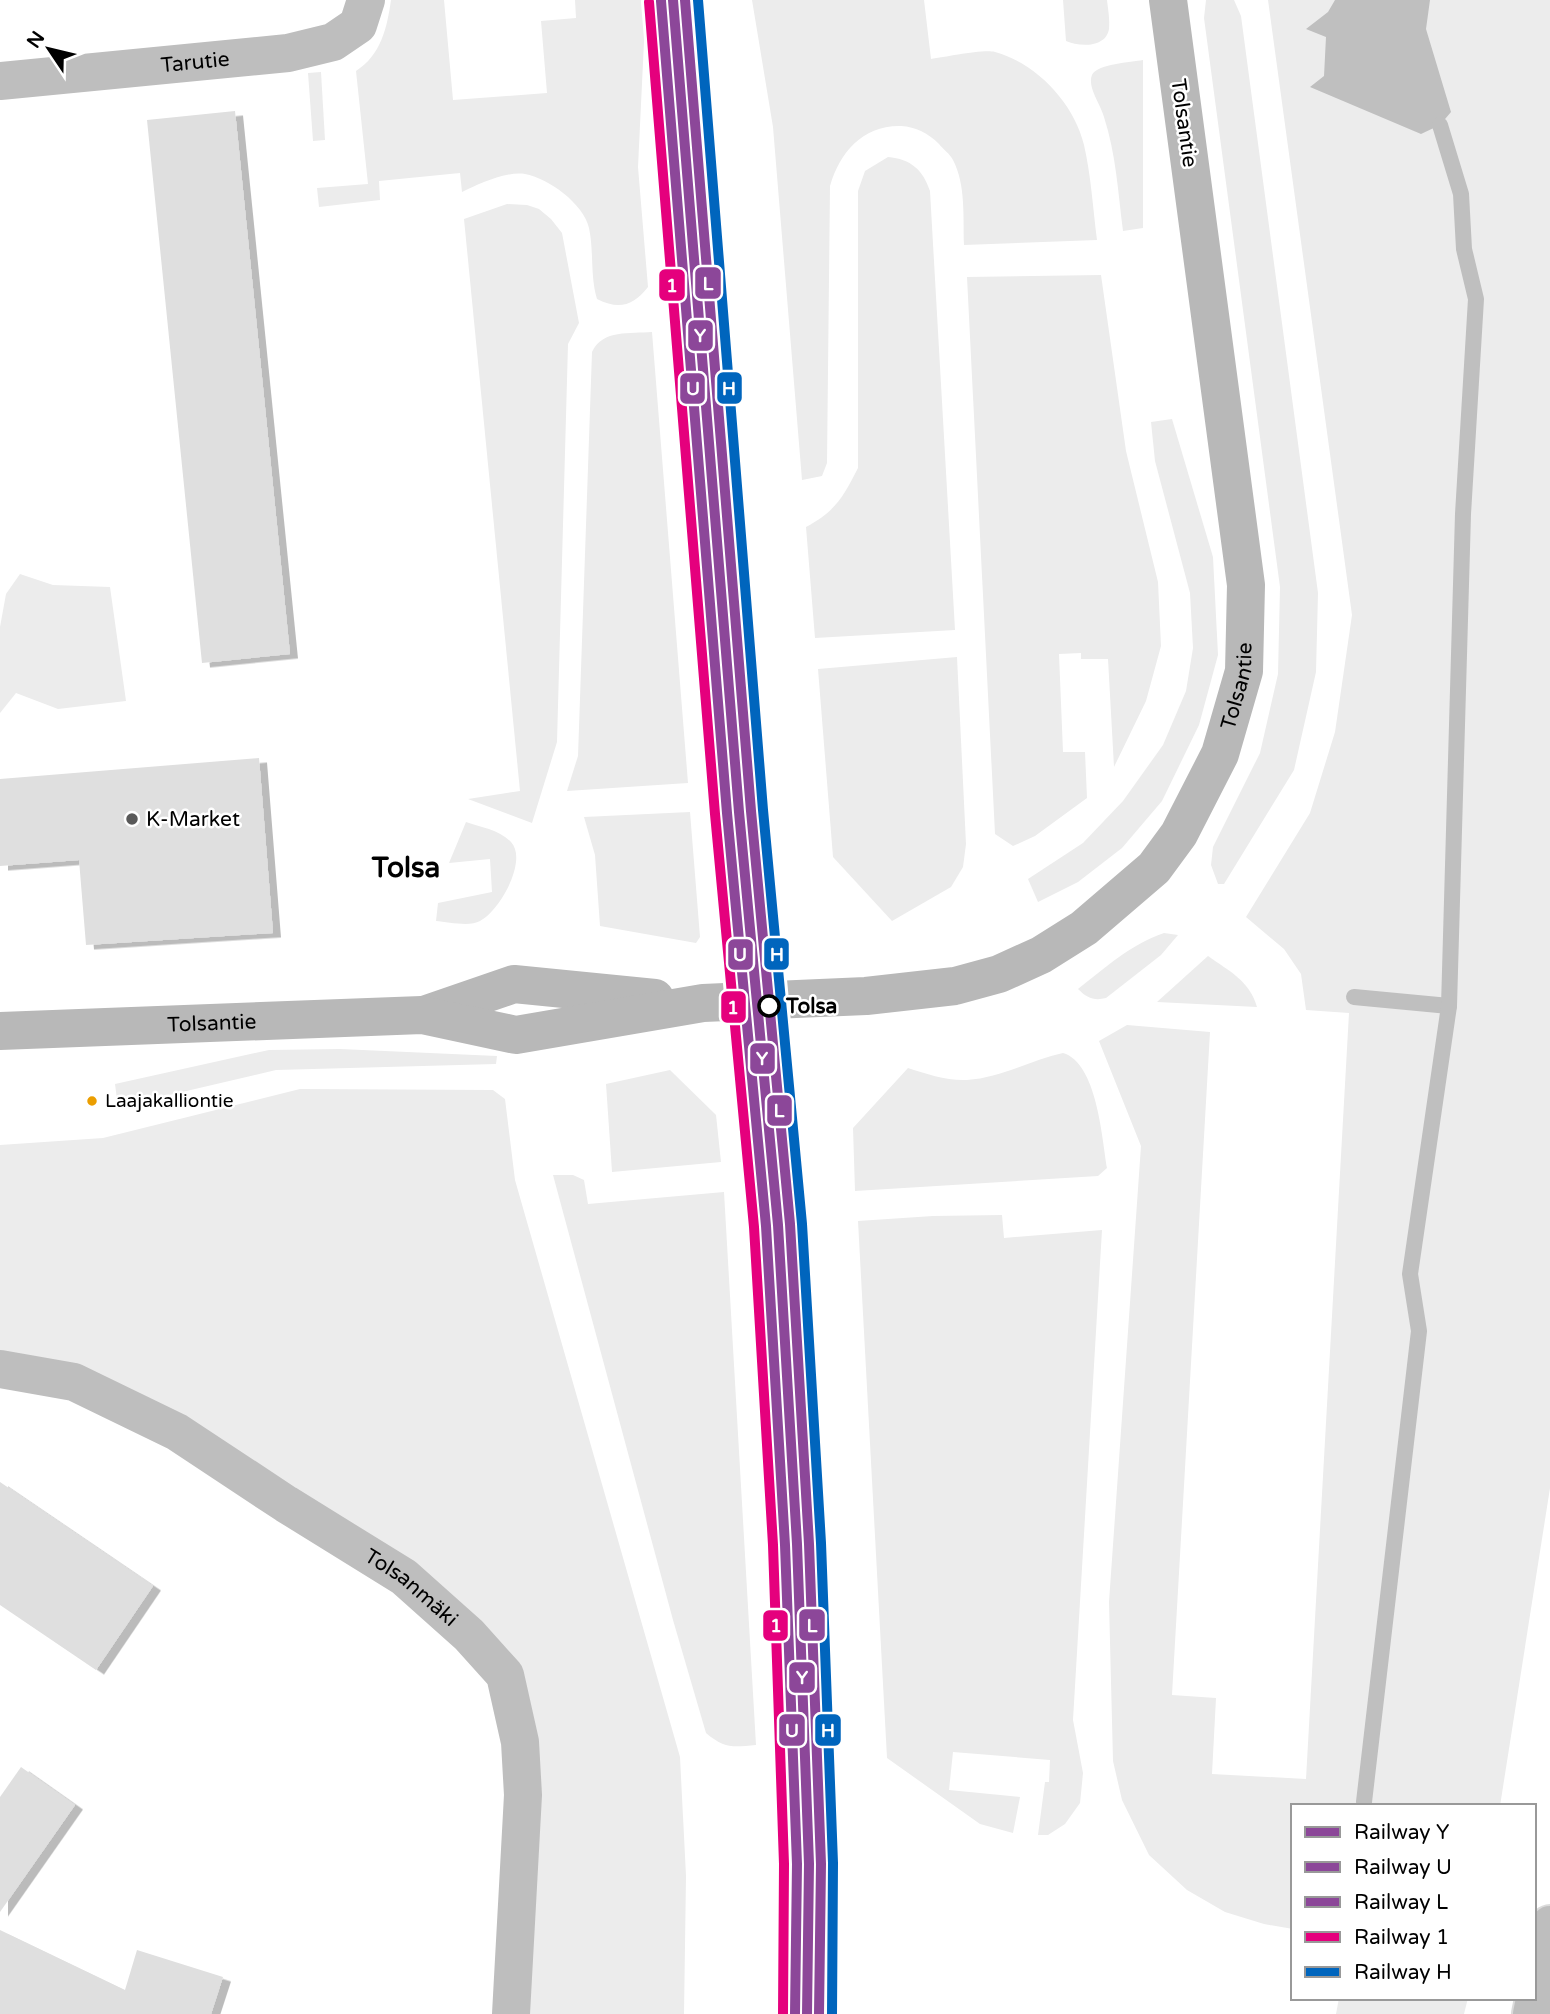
<svg xmlns="http://www.w3.org/2000/svg" width="1550" height="2014" font-family="'Varela Round',sans-serif">
	<style>
		.green { fill: #ececec }
		.water { fill: #bfbfbf }
		.lines { fill: none; stroke-linecap: round; stroke-linejoin: round }
		.stream { stroke: #bfbfbf; stroke-width: 16 }
		.building { fill: #dfdfdf; filter: url(#shadow) }
		.highway-casing { stroke: #dbdbdb; stroke-width: 42 }
		.street { stroke: #bebebe; stroke-width: 38 }
		.secondary { stroke: #b8b8b8; stroke-width: 38 }
		.highway { stroke: #bebebe; stroke-width: 38 }
		.rail-1-casing { stroke: #fff; stroke-width: 16 }
		.rail-2-casing { stroke: #fff; stroke-width: 16 }
		.rail-3-casing { stroke: #fff; stroke-width: 16 }
		.rail-4-casing { stroke: #fff; stroke-width: 16 }
		.rail-5-casing { stroke: #fff; stroke-width: 16 }
		.rail-1 { stroke: #8c4799; stroke-width: 10 }
		.rail-2 { stroke: #8c4799; stroke-width: 10 }
		.rail-3 { stroke: #8c4799; stroke-width: 10 }
		.rail-4 { stroke: #e5007d; stroke-width: 10 }
		.rail-5 { stroke: #0065bd; stroke-width: 10 }
		.poi-dot { fill: #595959; stroke: #fff; stroke-width: 2.5 }
		.stop-dot { fill: #fff; stroke: #000; stroke-width: 3.5 }
		.bus-dot { fill: #eb9e00; stroke: #fff; stroke-width: 2.5 }
		.labels { text-anchor: middle; dominant-baseline: central; stroke-width: 5; stroke-linejoin: round; paint-order: stroke }
		.bus-label { font-size: 19px; fill: #000; stroke: #fff; text-anchor: start }
		.street-label { font-size: 21px; fill: #000; stroke: #fff }
		.poi-label { font-size: 21px; fill: #000; stroke: #fff; text-anchor: start }
		.stop-label { font-size: 21px; font-weight: bold; fill: #000; stroke: #fff; text-anchor: start }
		.district-label { font-size: 28px; font-weight: bold; fill: #000; stroke: #fff }
		.line-badge { stroke: #fff; stroke-width: 2.5 }
		.badge-label { font-size: 19px; text-anchor: middle; font-weight: bold; fill: #fff }
	</style>
	<defs>
		<filter id="shadow"><feDropShadow dx="8" dy="4.5" stdDeviation="0" flood-color="#0004"/></filter>
	</defs>
	<rect width="100%" height="100%" fill="#fff"/>
	<g class="green">
		<path d="M 391,0 L 444,0 L 453,100 L 547,93 L 541,21 L 576,18 L 575,0 L 646,0 L 638,167 L 648,287 C 633,306 619,310 597,299 C 590,276 594,251 589,228 C 584,204 548,178 525,174 C 506,171 479,184 462,192 L 460,173 L 379,181 L 380,200 L 319,207 L 317,188 L 368,184 L 356,71 C 381,55 387,28 391,0 Z"/>
		<path d="M 752,0 L 924,0 L 931,59 C 946,57 983,49 995,52 C 1036,63 1074,103 1084,145 C 1091,175 1093,209 1097,240 L 964,245 C 963,218 966,185 953,160 C 950,154 943,149 939,144 C 928,133 916,127 901,126 C 863,125 840,152 830,186 L 827,463 L 822,476 L 802,480 L 773,127 Z"/>
		<path d="M 1063,0 L 1107,0 C 1108,9 1110,20 1109,29 C 1106,48 1079,47 1066,41 Z"/>
		<polygon points="1206,0 1234,0 1241,16 1318,593 1316,672 1294,770 1224,884 1218,884 1211,865 1213,847 1260,753 1278,674 1280,587 1204,18"/>
		<polygon points="1268,0 1550,0 1550,1488 1500,1806 1293,1806 1293,1929 1264,1924 1225,1912 1187,1890 1149,1855 1122,1800 1113,1761 1109,1602 1141,1146 1099,1041 1127,1025 1210,1032 1172,1695 1216,1698 1212,1774 1306,1779 1349,1013 1306,1010 1301,974 1284,949 1246,917 1310,813 1335,732 1352,615"/>
		<path d="M 1143,60 L 1143,228 L 1123,231 C 1118,192 1116,154 1104,117 C 1101,105 1087,87 1092,75 C 1097,64 1131,62 1143,60 Z"/>
		<polygon points="321,72 325,140 313,141 308,73"/>
		<path d="M 888,157 C 911,159 923,170 930,191 L 955,630 L 815,638 L 806,527 C 836,511 843,497 858,468 L 858,191 L 865,171 Z"/>
		<polygon points="507,204 527,205 539,209 551,219 562,233 579,323 568,344 557,742 532,823 468,799 520,791 464,219"/>
		<polygon points="1101,275 1126,451 1158,582 1161,646 1146,701 1114,767 1108,659 1081,659 1081,653 1059,654 1063,752 1085,752 1087,798 1035,836 1013,846 995,834 967,277"/>
		<path d="M 652,332 L 688,783 L 567,791 L 578,756 L 592,352 C 603,329 630,334 652,332 Z"/>
		<polygon points="1172,419 1213,557 1218,655 1199,725 1162,801 1122,848 1078,882 1038,902 1028,879 1083,843 1123,801 1163,745 1186,691 1193,648 1190,593 1155,461 1151,422"/>
		<polygon points="20,574 53,585 110,587 126,701 58,709 16,693 0,713 0,627 6,594"/>
		<polygon points="957,657 966,844 963,867 951,887 892,921 833,857 818,669"/>
		<polygon points="690,812 700,937 696,943 600,926 595,855 584,817"/>
		<path d="M 466,822 C 480,827 500,830 511,842 C 528,860 500,911 480,921 C 470,927 448,922 436,921 L 438,903 L 492,892 L 490,859 L 449,863 Z"/>
		<path d="M 1164,933 L 1178,935 L 1161,955 L 1106,998 C 1094,1001 1087,998 1078,989 C 1105,968 1131,944 1164,933 Z"/>
		<path d="M 1208,956 C 1229,971 1250,981 1257,1007 L 1157,1002 Z"/>
		<polygon points="340,1049 497,1056 496,1064 276,1070 118,1107 115,1084 269,1050"/>
		<path d="M 1063,1053 C 1097,1063 1102,1138 1107,1168 L 1098,1176 L 855,1191 L 853,1128 L 908,1068 C 927,1074 947,1081 967,1080 C 1001,1078 1031,1060 1063,1053 Z"/>
		<polygon points="670,1070 716,1115 721,1162 612,1172 606,1084"/>
		<polygon points="300,1089 493,1090 505,1099 515,1180 680,1757 686,1876 684,2014 518,2014 535,1779 438,1584 0,1358 0,1145 103,1138"/>
		<path d="M 553,1175 L 573,1175 L 584,1180 L 588,1204 L 724,1192 L 756,1745 C 733,1747 725,1749 706,1733 L 673,1620 Z"/>
		<polygon points="1002,1215 1004,1238 1102,1230 1073,1720 1083,1773 1080,1803 1065,1824 1048,1835 1038,1835 1045,1782 1049,1782 1050,1760 953,1752 949,1790 1020,1797 1013,1833 980,1824 887,1758 858,1221 933,1216"/>
		<polygon points="1339,1998 1468,1998 1464,2014 1336,2014"/>
	</g>
	<polygon class="water" points="1335,0 1430,0 1426,29 1451,112 1440,125 1421,134 1310,87 1324,76 1326,37 1306,29 1328,12"/>
	<g class="lines">
		<g class="stream">
			<polyline points="1354,997 1449,1006"/>
			<polyline points="1364,1802 1419,1331 1410,1274 1449,1006 1463,514 1476,299 1464,249 1461,194 1440,125"/>
		</g>
	</g>
	<g class="building">
		<polygon points="235,111 290,654 202,663 147,120"/>
		<polygon points="259,758 273,933 86,945 79,860 0,866 0,779"/>
		<polygon points="0,1482 153,1586 96,1670 0,1605"/>
		<polygon points="21,1767 75,1805 0,1912 0,1797"/>
		<polygon points="0,1930 125,1990 137,1950 223,1977 211,2014 0,2014"/>
	</g>
	<g class="lines">
		<g class="highway-casing">
			<polyline id="highway" points="1532,2014 1550,1925"/>
		</g>
		<g class="street">
			<path id="s1" d="M 0,81 L 288,53 L 333,42 L 358,25 L 366,0"/>
			<path id="s2" d="M 0,1369 L 74,1382 L 177,1432 L 286,1504 L 404,1577 L 469,1635 L 505,1675 L 520,1742 L 523,1795 L 511,2014"/>
		</g>
		<g class="secondary">
			<polyline points="424,1015 514,984 655,998"/>
			<path id="s3" d="M 0,1031 L 422,1015 L 516,1035 L 703,1003 L 866,996 L 955,986 L 999,974 L 1041,955 L 1084,928 L 1154,868 L 1179,834 L 1220,754 L 1244,671 L 1246,585 L 1168,0"/>
		</g>
		<use href="#highway" class="highway"/>
		<g class="rail-1-casing">
			<polyline id="rail-1" points="673,0 739,812 778,1225 797,1544 809,1864 807,2014"/>
		</g>
		<g class="rail-2-casing">
			<polyline id="rail-2" points="661,1 727,813 766,1226 785,1545 797,1864 795,2014"/>
		</g>
		<g class="rail-3-casing">
			<polyline id="rail-3" points="685,0 751,811 790,1224 809,1544 821,1864 819,2014"/>
		</g>
		<g class="rail-4-casing">
			<polyline id="rail-4" points="649,2 715,814 754,1227 773,1545 784,1864 783,2014"/>
		</g>
		<g class="rail-5-casing">
			<polyline id="rail-5" points="698,0 763,810 802,1224 821,1543 833,1863 832,2014"/>
		</g>
		<use href="#rail-1" class="rail-1"/>
		<use href="#rail-2" class="rail-2"/>
		<use href="#rail-3" class="rail-3"/>
		<use href="#rail-4" class="rail-4"/>
		<use href="#rail-5" class="rail-5"/>
	</g>
	<circle class="poi-dot" cx="132" cy="819" r="7"/>
	<circle class="stop-dot" cx="769" cy="1006" r="10"/>
	<circle class="bus-dot" cx="92" cy="1101" r="6"/>
	<g class="labels">
		<g class="bus-label">
			<text x="105" y="1101">Laajakalliontie</text>
		</g>
		<g class="street-label">
			<text stroke="none"><textPath href="#s1" startOffset="196">Tarutie</textPath></text>
			<text transform="translate(1184 123) rotate(82)">Tolsantie</text>
			<text stroke="none"><textPath href="#s3" startOffset="1398">Tolsantie</textPath></text>
			<text stroke="none"><textPath href="#s3" startOffset="212">Tolsantie</textPath></text>
			<text stroke="none"><textPath href="#s2" startOffset="471">Tolsanmäki</textPath></text>
		</g>
		<g class="poi-label">
			<text x="146" y="819">K-Market</text>
		</g>
		<g class="stop-label">
			<text x="786" y="1006">Tolsa</text>
		</g>
		<g class="district-label">
			<text x="406" y="868">Tolsa</text>
		</g>
	</g>
	<g class="line-badge">
		<rect x="694" y="266" width="28" height="34" rx="7" fill="#8c4799"/>
		<rect x="658" y="268" width="28" height="34" rx="7" fill="#e5007d"/>
		<rect x="687" y="319" width="27" height="33" rx="7" fill="#8c4799"/>
		<rect x="716" y="371" width="27" height="34" rx="7" fill="#0065bd"/>
		<rect x="679" y="372" width="27" height="33" rx="7" fill="#8c4799"/>
		<rect x="763" y="937" width="27" height="34" rx="7" fill="#0065bd"/>
		<rect x="727" y="938" width="27" height="33" rx="7" fill="#8c4799"/>
		<rect x="720" y="990" width="27" height="34" rx="7" fill="#e5007d"/>
		<rect x="749" y="1042" width="27" height="33" rx="7" fill="#8c4799"/>
		<rect x="766" y="1094" width="27" height="33" rx="7" fill="#8c4799"/>
		<rect x="798" y="1608" width="28" height="34" rx="7" fill="#8c4799"/>
		<rect x="762" y="1609" width="27" height="33" rx="7" fill="#e5007d"/>
		<rect x="788" y="1661" width="28" height="33" rx="7" fill="#8c4799"/>
		<rect x="814" y="1713" width="28" height="34" rx="7" fill="#0065bd"/>
		<rect x="778" y="1713" width="28" height="34" rx="7" fill="#8c4799"/>
	</g>
	<g class="badge-label">
		<text x="708" y="290">L</text>
		<text x="672" y="292">1</text>
		<text x="700" y="342">Y</text>
		<text x="729" y="395">H</text>
		<text x="693" y="395">U</text>
		<text x="777" y="961">H</text>
		<text x="740" y="961">U</text>
		<text x="733" y="1014">1</text>
		<text x="762" y="1065">Y</text>
		<text x="779" y="1117">L</text>
		<text x="812" y="1632">L</text>
		<text x="776" y="1632">1</text>
		<text x="802" y="1684">Y</text>
		<text x="828" y="1737">H</text>
		<text x="792" y="1737">U</text>
	</g>
	<rect x="1291" y="1804" width="245" height="196" fill="#ffffff" stroke="#999999" stroke-width="2"/>
	<rect x="1305" y="1827" width="35" height="10" fill="#8c4799" stroke="#999999" stroke-width="2"/>
	<text x="1354" y="1839" font-size="21" fill="#000000">Railway Y</text>
	<rect x="1305" y="1862" width="35" height="10" fill="#8c4799" stroke="#999999" stroke-width="2"/>
	<text x="1354" y="1874" font-size="21" fill="#000000">Railway U</text>
	<rect x="1305" y="1897" width="35" height="10" fill="#8c4799" stroke="#999999" stroke-width="2"/>
	<text x="1354" y="1909" font-size="21" fill="#000000">Railway L</text>
	<rect x="1305" y="1932" width="35" height="10" fill="#e5007d" stroke="#999999" stroke-width="2"/>
	<text x="1354" y="1944" font-size="21" fill="#000000">Railway 1</text>
	<rect x="1305" y="1967" width="35" height="10" fill="#0065bd" stroke="#999999" stroke-width="2"/>
	<text x="1354" y="1979" font-size="21" fill="#000000">Railway H</text>
	<g transform="translate(49 49) rotate(305)" stroke="#ffffff" stroke-width="5" paint-order="stroke">
	<path d="M0-5L12 26L0 18L-12 26Z" fill="#000000"/>
	<text y="-10" font-size="19" font-weight="bold" text-anchor="middle" fill="#000000">N</text>
	</g>
</svg>
